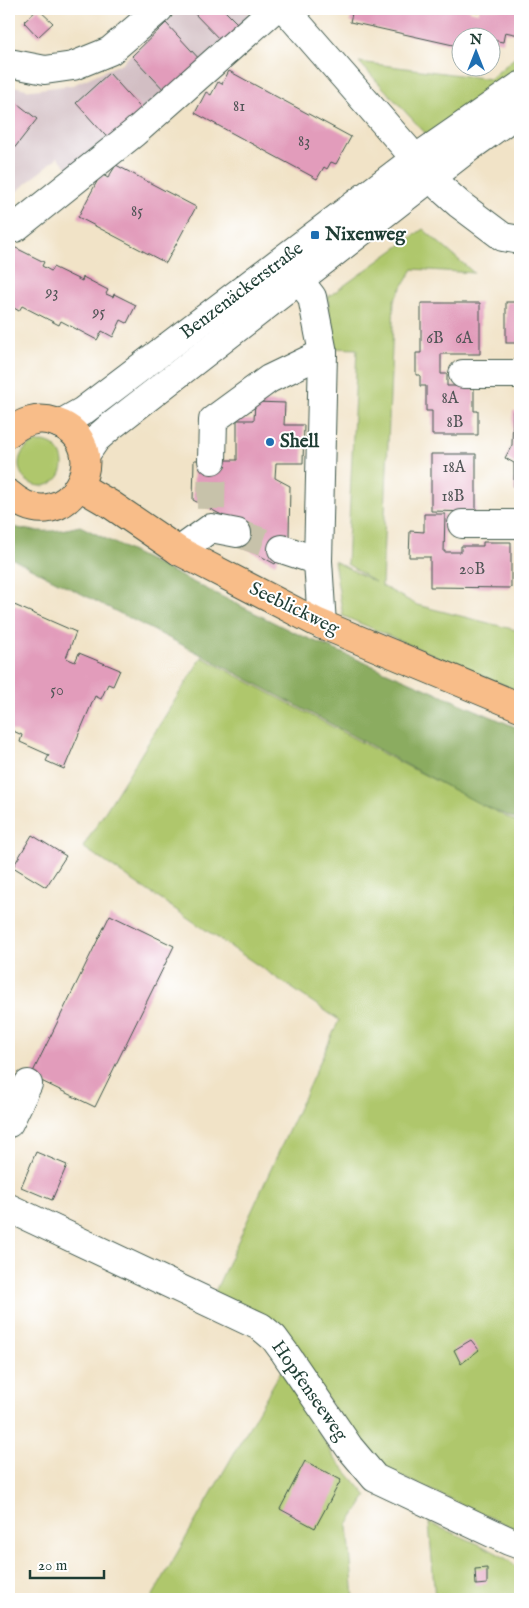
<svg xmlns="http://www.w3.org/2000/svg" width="529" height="1608" font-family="'IM FELL English',serif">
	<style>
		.industrial { fill: #d2bec3 }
		.green { fill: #afc76c; stroke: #678250 }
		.forest { fill: #8bac60; stroke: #55744a }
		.building { fill: #e29cbb }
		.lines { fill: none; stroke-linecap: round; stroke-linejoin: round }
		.minor-tunnel { stroke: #c7c2aa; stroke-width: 28; stroke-dasharray: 28 14; stroke-linecap: butt }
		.minor-casing { stroke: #3e564a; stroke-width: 30 }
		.major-casing { stroke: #3e564a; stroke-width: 30 }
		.minor { stroke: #fff; stroke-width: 28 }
		.major { stroke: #f8bd89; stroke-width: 28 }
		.poi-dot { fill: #1f6fb2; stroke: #fff; stroke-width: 2 }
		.labels { text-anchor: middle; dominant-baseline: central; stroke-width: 4; stroke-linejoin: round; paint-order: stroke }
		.number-label { font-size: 16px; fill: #505556 }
		.poi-label { font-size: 19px; font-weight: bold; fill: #1f3d34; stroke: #fff; text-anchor: start }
		.street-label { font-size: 19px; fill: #1f3d34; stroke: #fff }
	</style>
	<rect width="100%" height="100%" fill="#fff"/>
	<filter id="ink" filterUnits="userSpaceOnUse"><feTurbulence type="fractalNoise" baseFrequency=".02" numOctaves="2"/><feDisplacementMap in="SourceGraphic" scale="10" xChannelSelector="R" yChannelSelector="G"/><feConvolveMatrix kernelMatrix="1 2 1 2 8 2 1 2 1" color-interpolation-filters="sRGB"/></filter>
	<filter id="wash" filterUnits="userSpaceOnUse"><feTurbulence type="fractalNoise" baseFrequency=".0096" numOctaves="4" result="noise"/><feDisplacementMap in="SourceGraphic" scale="20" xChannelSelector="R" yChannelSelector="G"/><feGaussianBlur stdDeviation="1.12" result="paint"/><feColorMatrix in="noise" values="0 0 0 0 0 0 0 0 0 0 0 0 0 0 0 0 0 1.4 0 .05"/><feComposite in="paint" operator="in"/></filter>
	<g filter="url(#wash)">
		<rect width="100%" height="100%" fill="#f1e3c7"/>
		<polygon class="industrial" points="180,9 244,9 252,17 73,174 58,157 9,198 9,85 31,90 73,85 122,63"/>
		<g class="green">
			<polygon points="520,53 520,75 427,135 359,62 490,79"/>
			<polygon points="423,229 474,273 413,269 394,300 382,586 417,605 520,631 520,692 343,616 334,561 375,582 347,564 357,349 331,348 328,297"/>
			<circle cx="41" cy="464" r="22"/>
			<polygon points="202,657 370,747 520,824 520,1528 511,1527 382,1468 357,1443 291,1344 213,1296 339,1020 83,847"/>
			<polygon points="281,1371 334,1457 367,1496 348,1525 354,1599 151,1599"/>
			<path d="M 429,1523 C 447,1531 515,1556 520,1572 C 522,1579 520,1591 520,1599 L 435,1599 Z"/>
		</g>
		<path class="forest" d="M 9,526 C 38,533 51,533 80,526 L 291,631 L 520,729 L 520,821 L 480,804 L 204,656 L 9,557 Z"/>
		<g id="blocks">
			<g class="building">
				<polygon points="38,9 53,23 38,37 24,22"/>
				<polygon points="190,9 223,9 242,28 225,45"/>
				<polygon points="353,9 470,9 470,11 478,13 479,9 520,9 520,31 519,35 505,32 503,42 492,40 492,38 462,38 462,47 350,22"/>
				<polygon points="166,23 202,62 168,94 132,56"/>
				<polygon points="229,71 351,137 336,164 331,162 327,169 324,167 317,179 195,113 206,92 211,95 218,82 222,84"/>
				<polygon points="109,73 146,114 113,144 76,103"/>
				<polygon points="9,97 37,119 9,155"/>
				<polygon points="116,165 196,207 166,263 78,217 101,174 108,178"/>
				<polygon points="14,247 44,262 42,266 51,271 53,267 82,281 83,277 108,290 106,294 113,297 114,294 136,305 127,323 121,320 113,337 102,331 97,340 61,321 59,325 22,306 19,311 9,305 9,256"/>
				<rect x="506" y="302" width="14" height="41"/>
				<polygon points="421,303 480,303 480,354 441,354 441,374 447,374 447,386 474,386 474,411 478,411 478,435 432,435 432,411 426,411 426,386 420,386 420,375 416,375 416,353 421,353"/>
				<polygon points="255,402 285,403 284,425 304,425 303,463 276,463 275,478 290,486 289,536 275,564 237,543 237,523 193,500 194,460 237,460 237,420 254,420"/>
				<polygon points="513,411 520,411 520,491 514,491 514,463 505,458 512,445"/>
				<polygon points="431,454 476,454 476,512 431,511"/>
				<polygon points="424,514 445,514 444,552 461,552 461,546 483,546 483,542 511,542 511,588 430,587 430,557 409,557 410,531 424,532"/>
				<polygon points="12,604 76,632 66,658 75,662 79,653 120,670 113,686 108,684 101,699 95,696 64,769 46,761 49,755 20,742 22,735 9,729 9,648 13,637 9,636 9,611"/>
				<polygon points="32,835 66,856 46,887 13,867"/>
				<polygon points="110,915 174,946 95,1107 31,1076"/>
				<polygon points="9,1079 17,1083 9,1100"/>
				<polygon points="36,1152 67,1165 52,1200 21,1187"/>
				<polygon points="471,1340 479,1350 461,1364 454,1350"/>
				<polygon points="305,1461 341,1480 315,1528 280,1509"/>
				<polygon points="487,1568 487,1584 476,1585 475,1569"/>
			</g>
		</g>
	</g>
	<g filter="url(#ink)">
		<use href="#blocks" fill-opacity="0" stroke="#3e564a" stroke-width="1"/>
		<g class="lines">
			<g class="minor-tunnel">
				<polyline points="211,509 212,460"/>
				<polyline points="237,533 282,549"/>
			</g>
			<g class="minor-casing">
				<g id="minor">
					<polyline points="285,9 441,188 459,204 503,237 520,240"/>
					<polyline points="9,63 45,70 73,66 110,51 159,9"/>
					<polyline points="9,225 15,228 134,133 274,9"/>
					<polyline points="299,280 312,297 323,353 318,561 322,625"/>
					<polyline points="463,374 520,374"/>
					<polyline points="60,424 83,411 415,159 520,86"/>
					<polyline points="85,455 96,439 110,427 470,147 520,111"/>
					<polyline points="212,460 213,420 269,379 323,353"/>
					<polyline points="462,524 520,524"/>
					<polyline points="282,549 318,561"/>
					<polyline points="179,551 211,528 237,533"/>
					<polyline points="9,1123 28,1084"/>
					<polyline points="9,1208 261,1327 274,1338 285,1353 349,1447 375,1478 509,1541 520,1545"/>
				</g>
			</g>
			<g class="major-casing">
				<g id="major">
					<path d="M 9,433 C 21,422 38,416 55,422 C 121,444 67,546 9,494"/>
					<polyline points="79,486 110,504 179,551 316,622 520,707"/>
				</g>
			</g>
			<use href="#minor" class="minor"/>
			<use href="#major" class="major"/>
		</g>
	</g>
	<g class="poi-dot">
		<rect x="310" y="230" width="10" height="10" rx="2.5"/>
		<circle cx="270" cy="442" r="5"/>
	</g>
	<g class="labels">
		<g class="number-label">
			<text x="239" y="107">81</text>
			<text x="304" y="142">83</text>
			<text x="137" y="212">85</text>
			<text x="52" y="293">93</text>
			<text x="99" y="313">95</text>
			<text x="435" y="339">6B</text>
			<text x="464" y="339">6A</text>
			<text x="450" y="399">8A</text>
			<text x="455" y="423">8B</text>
			<text x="454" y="468">18A</text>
			<text x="453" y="497">18B</text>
			<text x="472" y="570">20B</text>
			<text x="57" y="691">50</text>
		</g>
		<g class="poi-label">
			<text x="325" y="235">Nixenweg</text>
			<text x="280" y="442">Shell</text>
		</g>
		<g class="street-label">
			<text transform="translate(242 291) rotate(-37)">Benzenäckerstraße</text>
			<text transform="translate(294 609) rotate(26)">Seeblickweg</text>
			<text transform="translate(309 1391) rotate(55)">Hopfenseeweg</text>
		</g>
	</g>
	<rect width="529" height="1608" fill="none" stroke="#fff" stroke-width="30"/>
	<g transform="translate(476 52)"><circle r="24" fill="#ffffff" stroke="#a5b1ae"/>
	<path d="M0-4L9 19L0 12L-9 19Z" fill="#1f6fb2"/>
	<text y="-8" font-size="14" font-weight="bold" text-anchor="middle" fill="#1f3d34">N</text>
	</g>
	<path d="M30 1570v8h74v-8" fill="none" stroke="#1f3d34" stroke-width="2.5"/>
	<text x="38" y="1570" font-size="15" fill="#1f3d34" stroke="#ffffff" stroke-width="4" paint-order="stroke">20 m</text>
</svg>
